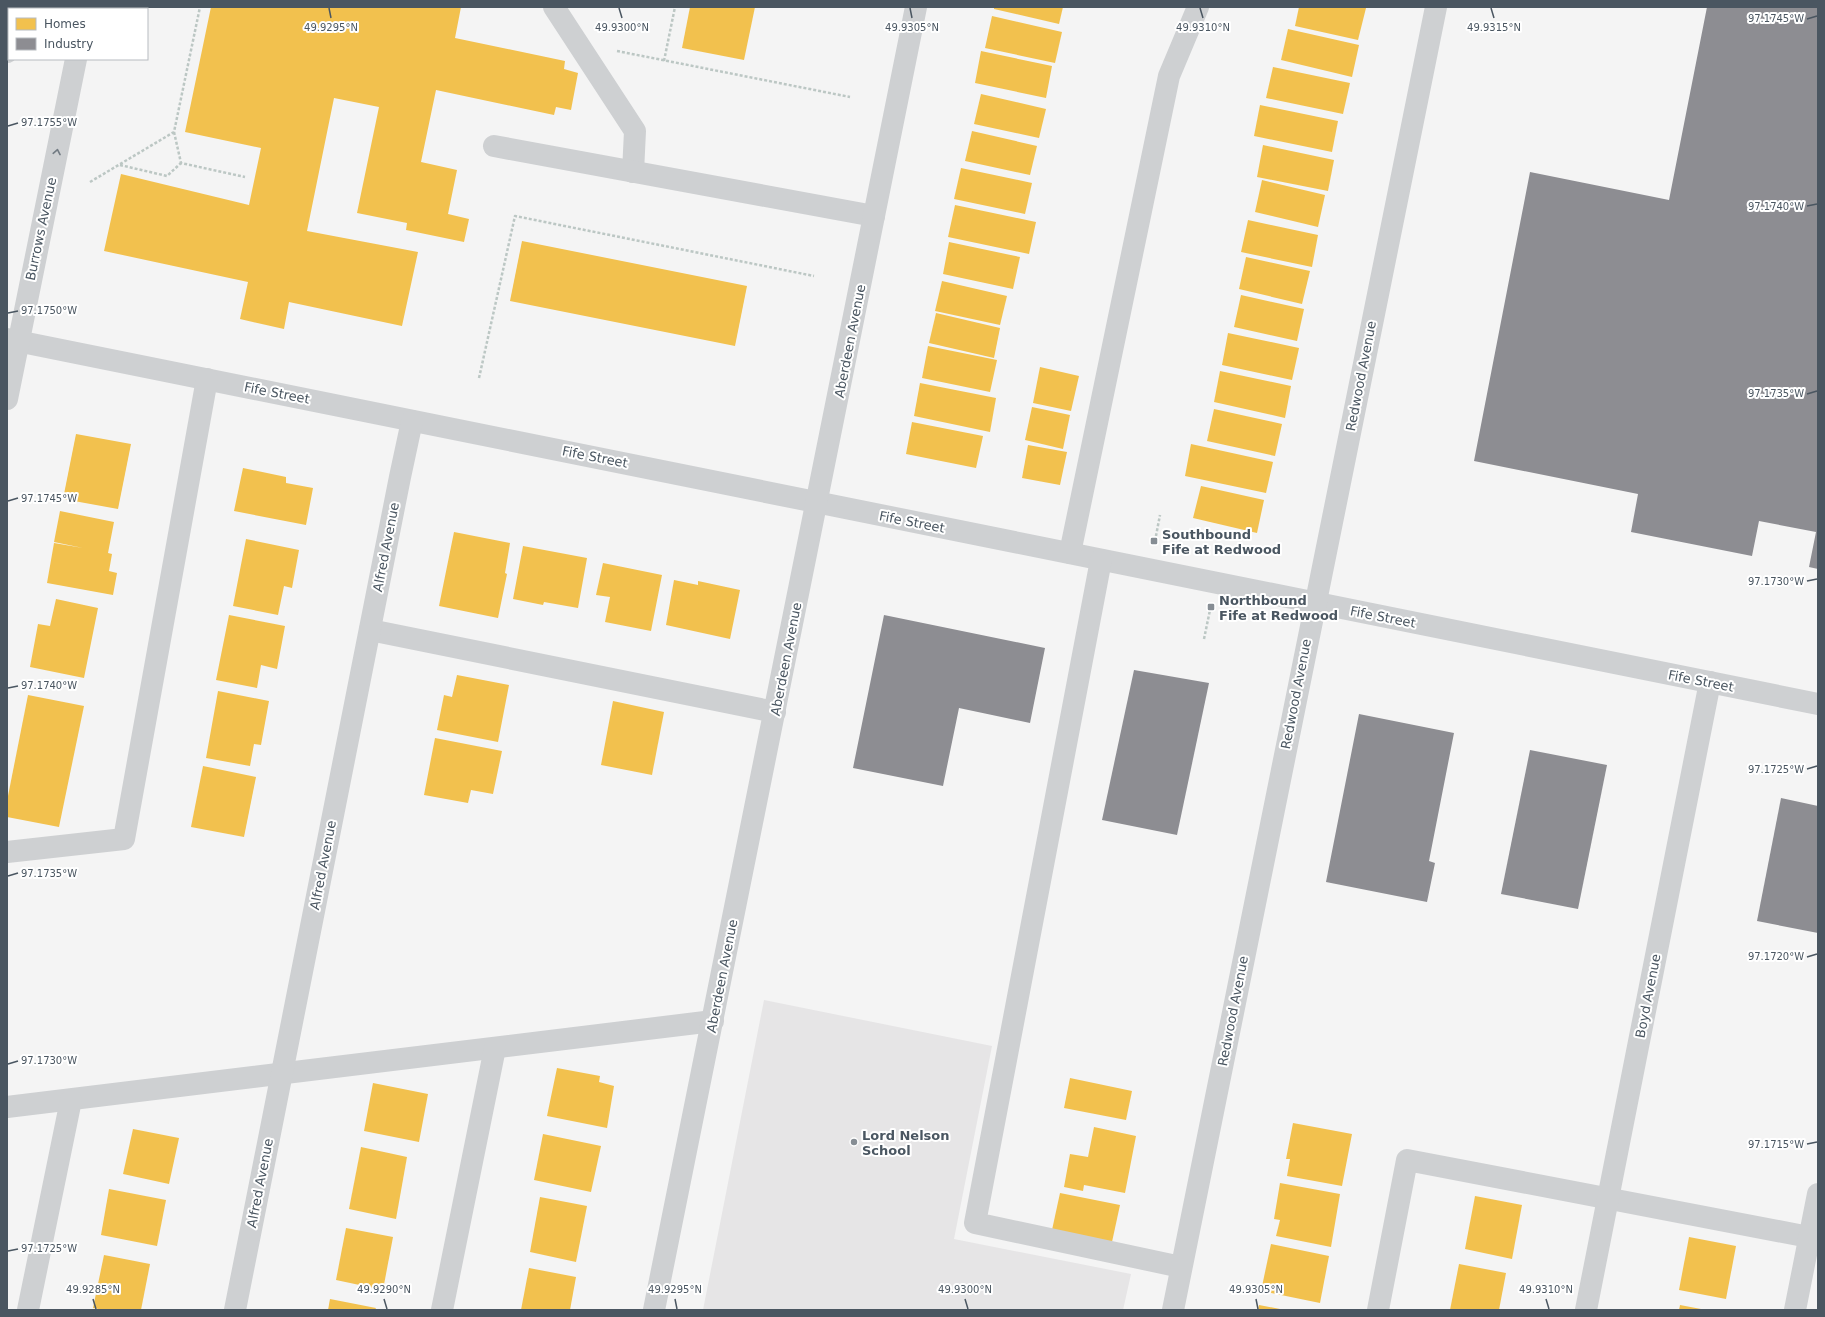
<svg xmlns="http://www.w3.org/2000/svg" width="1825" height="1317" font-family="'DejaVu Sans',sans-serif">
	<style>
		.education { fill: #e6e5e6 }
		.homes { fill: #f2c14e }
		.industry { fill: #8d8d92 }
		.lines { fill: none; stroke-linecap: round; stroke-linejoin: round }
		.path { stroke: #bcc7c4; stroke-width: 2.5; stroke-dasharray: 3 2; stroke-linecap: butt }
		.minor { stroke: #ced0d2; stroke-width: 22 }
		.oneway { stroke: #727b83 }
		.ticks { fill: none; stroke: #4a5661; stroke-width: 1.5 }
		.poi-dot { fill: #868d94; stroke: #fff; stroke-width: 1.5 }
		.labels { text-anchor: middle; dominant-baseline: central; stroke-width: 4; stroke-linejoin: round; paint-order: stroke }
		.street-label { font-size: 13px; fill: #4a5661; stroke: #fff }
		.poi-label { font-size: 13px; font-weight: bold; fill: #4a5661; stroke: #fff; text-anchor: start }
		.ticks-label { font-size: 10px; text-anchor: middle; fill: #4a5661; stroke: #fff; stroke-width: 4; stroke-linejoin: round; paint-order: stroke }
	</style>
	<rect width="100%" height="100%" fill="#f4f4f4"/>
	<polygon class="education" points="764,1000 992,1046 954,1239 1131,1274 1123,1310 703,1310"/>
	<g class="homes">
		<polygon points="211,7 461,7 455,38 565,61 564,69 578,73 571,110 556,107 554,115 436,90 421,162 457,170 448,214 469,219 464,242 406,230 407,223 357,213 379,107 334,98 307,231 418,252 402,326 289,302 284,329 240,319 248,282 104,251 121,174 249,205 261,148 185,132"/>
		<polygon points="690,7 755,7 744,60 682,48"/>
		<polygon points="994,7 1063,7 1059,24 994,9"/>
		<polygon points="1299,7 1366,8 1358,40 1295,26"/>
		<polygon points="992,16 1062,32 1055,63 985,48"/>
		<polygon points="1288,29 1359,45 1352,77 1281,60"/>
		<polygon points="981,51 1052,66 1046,98 975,83"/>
		<polygon points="1273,67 1350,83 1343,114 1266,98"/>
		<polygon points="981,94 1046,109 1039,138 974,124"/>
		<polygon points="1260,105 1338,121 1332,152 1254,136"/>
		<polygon points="972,131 1037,146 1030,175 965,161"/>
		<polygon points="1263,145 1334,160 1328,191 1257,177"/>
		<polygon points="961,168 1032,183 1025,214 954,199"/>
		<polygon points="1262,180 1325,195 1318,227 1255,212"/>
		<polygon points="955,205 1036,222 1029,254 948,237"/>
		<polygon points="1248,220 1318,235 1312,267 1241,252"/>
		<polygon points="522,241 747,286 735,346 510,301"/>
		<polygon points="949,242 1020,257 1013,289 943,274"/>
		<polygon points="1246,257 1310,271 1302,304 1239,289"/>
		<polygon points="942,281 1007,296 1000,325 935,311"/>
		<polygon points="1241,295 1304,309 1297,341 1234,327"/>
		<polygon points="936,313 1000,328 994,358 929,343"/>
		<polygon points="1228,333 1299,348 1292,380 1222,365"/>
		<polygon points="928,346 997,360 990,392 922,378"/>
		<polygon points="1040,367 1079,376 1071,411 1033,403"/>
		<polygon points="1220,371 1291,386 1285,418 1214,402"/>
		<polygon points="920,383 996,398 990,432 914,416"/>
		<polygon points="1032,407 1070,415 1063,449 1025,440"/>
		<polygon points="1214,409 1282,424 1275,456 1207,441"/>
		<polygon points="912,422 983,436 976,468 906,454"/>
		<polygon points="76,434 131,444 118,509 63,499"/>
		<polygon points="1191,444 1273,462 1266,493 1185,476"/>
		<polygon points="1028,445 1067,452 1060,485 1022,478"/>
		<polygon points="243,468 286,477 286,483 313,488 306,525 234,511"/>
		<polygon points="1201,486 1264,500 1257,533 1193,518"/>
		<polygon points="60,511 114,522 108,553 112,554 109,571 117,573 113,595 47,583 54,543 83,548 54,542"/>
		<polygon points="454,532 510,543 505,573 507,574 498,618 439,606"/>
		<polygon points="246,539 299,550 292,588 284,586 278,615 233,606"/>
		<polygon points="523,546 587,558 578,608 544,602 543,605 513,599"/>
		<polygon points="603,563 662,575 651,631 605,622 610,597 596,595"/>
		<polygon points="674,580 698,585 698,581 740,590 730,639 666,625"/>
		<polygon points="56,599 98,608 84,678 30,667 38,624 50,626"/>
		<polygon points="229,615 285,626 277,669 261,665 257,688 216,680"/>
		<polygon points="457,675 509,685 498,742 437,730 444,695 452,697"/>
		<polygon points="218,691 269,701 261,745 254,744 250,766 206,758"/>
		<polygon points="28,695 84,706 59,827 7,817 7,801"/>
		<polygon points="613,701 664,712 652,775 601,765"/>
		<polygon points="435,738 502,751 493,794 471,790 468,803 424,795"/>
		<polygon points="203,766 256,777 244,837 191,827"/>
		<polygon points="557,1068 600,1076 599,1082 614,1086 607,1128 547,1116"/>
		<polygon points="1070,1078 1132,1091 1126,1120 1064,1108"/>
		<polygon points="373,1083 428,1094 419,1142 364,1131"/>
		<polygon points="1293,1123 1352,1134 1342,1186 1287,1176 1290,1159 1286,1159"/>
		<polygon points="1094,1127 1136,1136 1125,1193 1084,1185 1083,1191 1064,1187 1070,1154 1088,1157"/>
		<polygon points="133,1129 179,1138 169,1184 123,1174"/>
		<polygon points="543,1134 601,1146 591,1192 534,1180"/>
		<polygon points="361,1147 407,1157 396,1219 349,1209"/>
		<polygon points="1280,1183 1340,1194 1331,1247 1276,1236 1280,1220 1274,1219"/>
		<polygon points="109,1189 166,1200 157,1246 101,1235"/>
		<polygon points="1060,1193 1120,1205 1112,1242 1052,1230"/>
		<polygon points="1475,1196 1522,1205 1512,1259 1465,1249"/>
		<polygon points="540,1197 587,1206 576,1262 530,1252"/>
		<polygon points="346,1228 393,1237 383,1290 336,1280"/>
		<polygon points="1689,1237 1736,1246 1726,1299 1679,1290"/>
		<polygon points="1271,1244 1329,1256 1320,1303 1261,1291"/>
		<polygon points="104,1255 150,1264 141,1310 104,1310 93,1308"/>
		<polygon points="1459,1264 1506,1273 1499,1310 1450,1310"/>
		<polygon points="529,1268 576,1277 570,1310 521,1310"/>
		<polygon points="330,1299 376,1308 375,1310 328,1310"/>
		<polygon points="1259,1305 1280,1309 1279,1310 1258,1310"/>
		<polygon points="1680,1305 1701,1309 1701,1310 1679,1310"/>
	</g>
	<g class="industry">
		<polygon points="1707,7 1818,7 1818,569 1809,567 1816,532 1759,521 1752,556 1631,532 1638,494 1474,461 1530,172 1669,200"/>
		<polygon points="884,615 1045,648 1030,723 959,708 943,786 853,768"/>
		<polygon points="1134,670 1209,683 1177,835 1102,820"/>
		<polygon points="1359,714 1454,733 1429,861 1435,863 1427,902 1326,882"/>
		<polygon points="1530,750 1607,765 1578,909 1501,894"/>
		<polygon points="1781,798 1818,806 1818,933 1757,921"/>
	</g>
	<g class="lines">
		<g class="path">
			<polyline points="617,51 850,97"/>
			<polyline points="664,61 675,7"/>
			<polyline points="174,132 181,163 245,177"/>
			<polyline points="120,165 167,176 181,163"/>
			<polyline points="90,182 174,132 200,7"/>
			<polyline points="479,378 515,216 814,276"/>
			<polyline points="1155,541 1160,515"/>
			<polyline points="1204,639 1210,610"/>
		</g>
		<g class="minor">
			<polyline points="554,7 635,131 633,172"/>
			<polyline points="16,9 16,7"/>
			<polyline points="86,9 87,7"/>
			<polyline points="7,52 9,42"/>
			<polyline points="494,146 874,216"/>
			<polyline points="7,339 1818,704"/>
			<polyline points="7,399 76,59"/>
			<polyline points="1070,553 1169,76 1198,7"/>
			<polyline points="1101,560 975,1223 1181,1267"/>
			<polyline points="370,630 775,712"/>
			<polyline points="7,852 124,839 207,379"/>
			<polyline points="7,1107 713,1021"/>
			<polyline points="28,1310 71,1100"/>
			<polyline points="235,1310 400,477 412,421"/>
			<polyline points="442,1310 495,1048"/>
			<polyline points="654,1310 916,7"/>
			<polyline points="1173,1310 1436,7"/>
			<polyline points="1378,1310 1407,1160 1809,1237"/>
			<polyline points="1586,1310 1710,682"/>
			<polyline points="1795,1310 1818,1194"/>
		</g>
	</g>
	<defs><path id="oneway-chevron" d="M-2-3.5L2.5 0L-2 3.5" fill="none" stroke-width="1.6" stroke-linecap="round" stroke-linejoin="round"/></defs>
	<use class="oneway" href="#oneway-chevron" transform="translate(57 152) rotate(-79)"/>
	<path class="ticks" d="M 329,8 L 331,18M 619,8 L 622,18M 910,8 L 912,18M 1200,8 L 1203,18M 1491,8 L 1494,18M 1807,19 L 1817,16M 8,126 L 18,123M 1807,206 L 1817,204M 8,313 L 18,311M 1807,394 L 1817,391M 8,501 L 18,498M 1807,581 L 1817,579M 8,688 L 18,686M 1807,769 L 1817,766M 8,876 L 18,873M 1807,957 L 1817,954M 8,1064 L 18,1061M 1807,1144 L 1817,1142M 8,1251 L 18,1249M 93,1299 L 96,1309M 384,1299 L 387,1309M 675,1299 L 677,1309M 965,1299 L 968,1309M 1256,1299 L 1258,1309M 1546,1299 L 1549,1309"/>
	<g class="poi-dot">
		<rect x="1150" y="537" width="8" height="8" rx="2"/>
		<rect x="1207" y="603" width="8" height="8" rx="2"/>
		<circle cx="854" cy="1142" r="4"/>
	</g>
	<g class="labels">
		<g class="street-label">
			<text transform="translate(41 229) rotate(-78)">Burrows Avenue</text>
			<text transform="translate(850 341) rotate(-79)">Aberdeen Avenue</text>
			<text transform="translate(1361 376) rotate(-79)">Redwood Avenue</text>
			<text transform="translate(277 393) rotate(11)">Fife Street</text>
			<text transform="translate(595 457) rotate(11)">Fife Street</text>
			<text transform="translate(912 522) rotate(11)">Fife Street</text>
			<text transform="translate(386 547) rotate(-79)">Alfred Avenue</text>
			<text transform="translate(1383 617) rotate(11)">Fife Street</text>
			<text transform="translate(786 659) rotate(-79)">Aberdeen Avenue</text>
			<text transform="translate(1701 681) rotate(11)">Fife Street</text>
			<text transform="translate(1296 694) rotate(-79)">Redwood Avenue</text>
			<text transform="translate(323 865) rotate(-79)">Alfred Avenue</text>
			<text transform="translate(722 976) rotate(-79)">Aberdeen Avenue</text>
			<text transform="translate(1648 996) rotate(-79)">Boyd Avenue</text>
			<text transform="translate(1233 1011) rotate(-79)">Redwood Avenue</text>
			<text transform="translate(260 1183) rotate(-79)">Alfred Avenue</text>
		</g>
		<g class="poi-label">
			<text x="1162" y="534">Southbound<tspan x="1162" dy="15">Fife at Redwood</tspan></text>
			<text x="1219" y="600">Northbound<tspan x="1219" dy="15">Fife at Redwood</tspan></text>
			<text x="862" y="1135">Lord Nelson<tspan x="862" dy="15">School</tspan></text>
		</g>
	</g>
	<g class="ticks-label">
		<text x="1776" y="22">97.1745°W</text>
		<text x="331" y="31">49.9295°N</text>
		<text x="622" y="31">49.9300°N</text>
		<text x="912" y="31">49.9305°N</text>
		<text x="1203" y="31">49.9310°N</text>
		<text x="1494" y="31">49.9315°N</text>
		<text x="49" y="126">97.1755°W</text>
		<text x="1776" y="210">97.1740°W</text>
		<text x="49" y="314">97.1750°W</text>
		<text x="1776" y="397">97.1735°W</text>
		<text x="49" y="502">97.1745°W</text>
		<text x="1776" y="585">97.1730°W</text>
		<text x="49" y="689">97.1740°W</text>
		<text x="1776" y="773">97.1725°W</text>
		<text x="49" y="877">97.1735°W</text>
		<text x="1776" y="960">97.1720°W</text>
		<text x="49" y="1064">97.1730°W</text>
		<text x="1776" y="1148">97.1715°W</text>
		<text x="49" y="1252">97.1725°W</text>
		<text x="93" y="1293">49.9285°N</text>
		<text x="384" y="1293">49.9290°N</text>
		<text x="675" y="1293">49.9295°N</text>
		<text x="965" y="1293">49.9300°N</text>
		<text x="1256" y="1293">49.9305°N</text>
		<text x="1546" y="1293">49.9310°N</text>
	</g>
	<rect width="1825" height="1317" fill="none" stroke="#4a5661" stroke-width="16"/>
	<rect x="8" y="8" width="140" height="52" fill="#ffffff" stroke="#b7bbc0"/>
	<rect x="16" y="18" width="20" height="12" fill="#f2c14e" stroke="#b7bbc0"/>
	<text x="44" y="28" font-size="12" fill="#4a5661">Homes</text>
	<rect x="16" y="38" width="20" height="12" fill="#8d8d92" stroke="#b7bbc0"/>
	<text x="44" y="48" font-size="12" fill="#4a5661">Industry</text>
</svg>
